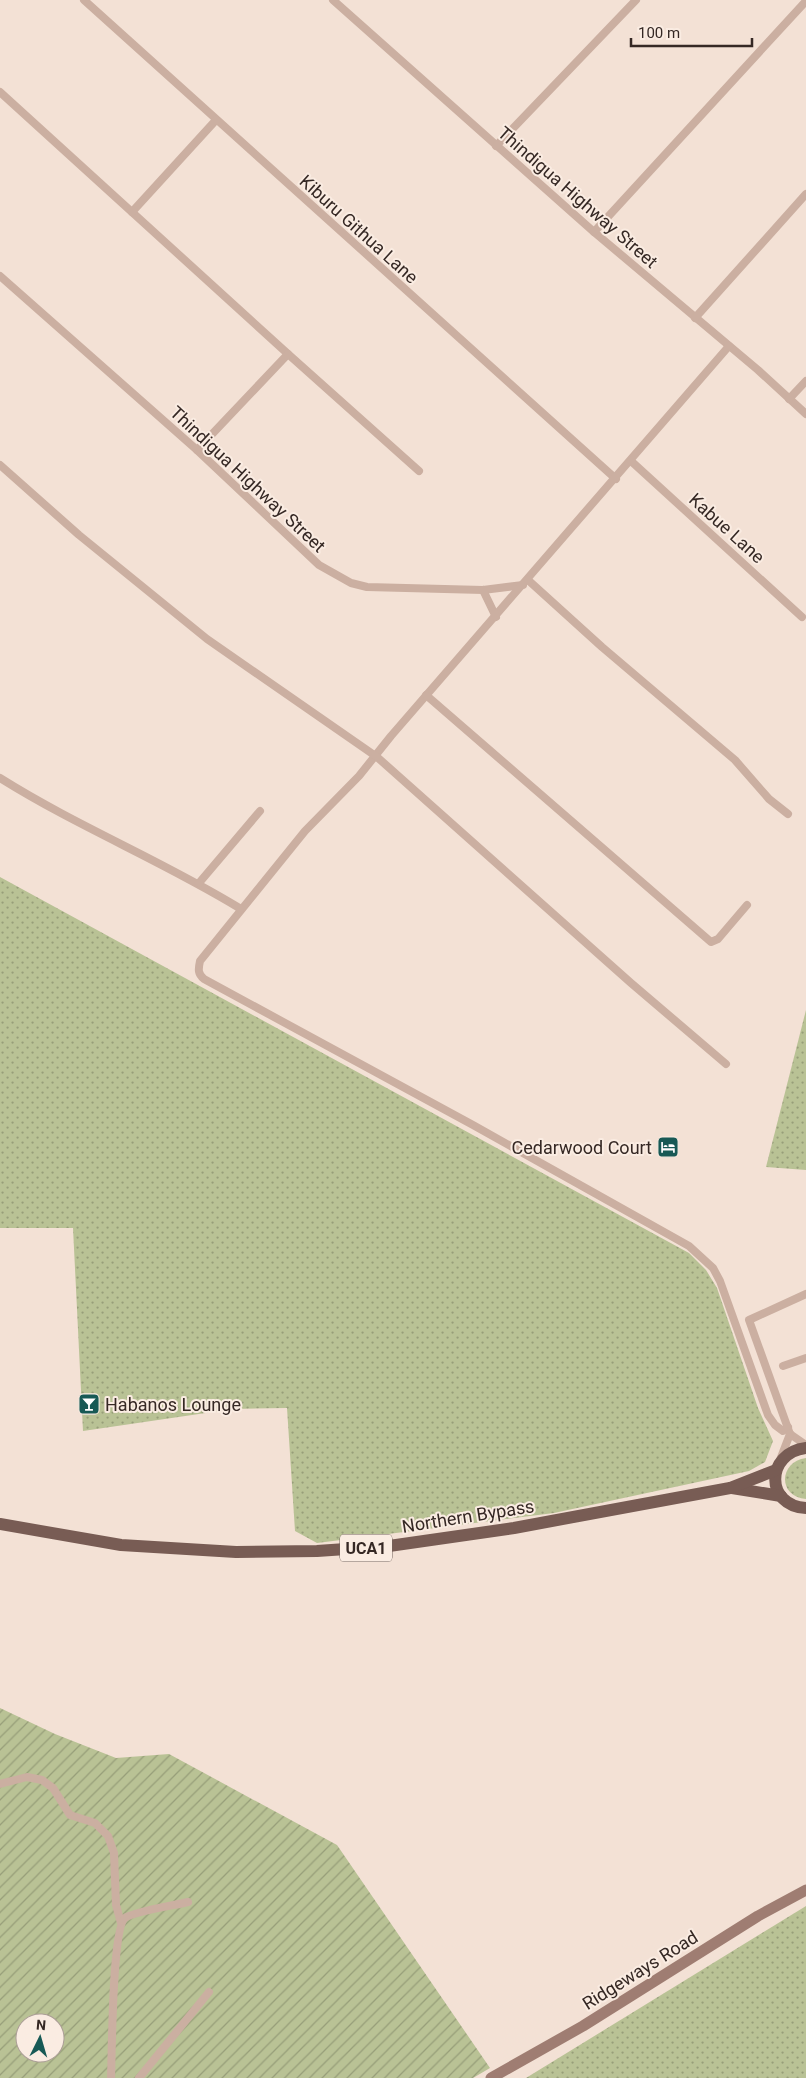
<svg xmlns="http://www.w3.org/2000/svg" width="806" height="2078" font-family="Roboto,sans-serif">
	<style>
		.grass { fill: url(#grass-dots) }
		.garden { fill: url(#garden-furrows); fill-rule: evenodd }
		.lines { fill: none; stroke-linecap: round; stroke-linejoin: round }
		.street { stroke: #cbafa1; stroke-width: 8 }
		.secondary { stroke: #9f7d72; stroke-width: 11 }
		.primary { stroke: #785c54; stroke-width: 12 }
		.labels { text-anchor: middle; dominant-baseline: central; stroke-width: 4; stroke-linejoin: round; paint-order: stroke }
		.shield { fill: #faece2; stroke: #70635d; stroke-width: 1 }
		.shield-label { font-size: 16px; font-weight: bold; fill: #352824 }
		.street-label { font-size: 18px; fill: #352824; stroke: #faece2 }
		.poi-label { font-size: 18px; fill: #352824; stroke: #faece2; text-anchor: end }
	</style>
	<defs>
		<pattern id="grass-dots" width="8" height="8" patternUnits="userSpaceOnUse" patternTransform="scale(1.25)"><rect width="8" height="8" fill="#b9c295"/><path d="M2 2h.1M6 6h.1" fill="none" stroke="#979e79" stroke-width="1.8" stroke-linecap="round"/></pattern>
		<pattern id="garden-furrows" width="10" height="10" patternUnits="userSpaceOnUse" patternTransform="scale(1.25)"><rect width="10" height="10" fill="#b9c295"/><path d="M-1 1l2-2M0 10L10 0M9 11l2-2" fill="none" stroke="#979e79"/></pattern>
	</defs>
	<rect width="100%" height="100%" fill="#f3e1d5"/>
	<g class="grass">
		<polygon points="0,877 689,1253 706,1270 717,1288 758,1408 773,1441 765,1462 749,1471 554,1513 317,1543 295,1531 287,1408 233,1409 83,1431 73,1228 0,1228"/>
		<polygon points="806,1010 806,1170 766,1167"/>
		<path d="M 806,1458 L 806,1499 C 778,1497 778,1462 806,1458 Z"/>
		<polygon points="806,1906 806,2078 526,2078"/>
	</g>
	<path class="garden" d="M 0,1708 L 55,1734 L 116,1758 L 169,1754 L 337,1845 L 490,2068 L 473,2078 L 0,2078 ZM 25,2023 L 55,2023 L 55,2053 L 25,2053 Z"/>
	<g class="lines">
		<g class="street">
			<polyline points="84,0 616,479"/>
			<polyline points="333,0 594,232 758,370 806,414"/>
			<polyline points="0,92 288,354 197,450"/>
			<polyline points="496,146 636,0"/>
			<polyline points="132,212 216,120"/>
			<polyline points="594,232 806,1"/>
			<polyline points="0,276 197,450 319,565 351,583 367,587 483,590 523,585"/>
			<polyline points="695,318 806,194"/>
			<path d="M 729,346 L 391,736 L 359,776 L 305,831 L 200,961 C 198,970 198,974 204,979 L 473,1125 L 689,1246 L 713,1268 L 720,1281 L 768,1415 L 775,1425 L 783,1431 L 788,1427"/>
			<polyline points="288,354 419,471"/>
			<polyline points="789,399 806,381"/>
			<polyline points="631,461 802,617"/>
			<polyline points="0,465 79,535 207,639 377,757 631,983 726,1064"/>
			<polyline points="528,580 602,647 735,760 769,799 788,814"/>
			<polyline points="483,590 496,617"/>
			<polyline points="426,695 711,942 718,939 747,905"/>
			<path d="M 0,778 C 78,827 163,861 241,909"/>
			<polyline points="199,883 260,811"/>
			<polyline points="783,1366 806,1358"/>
			<polyline points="790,1434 749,1320 806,1294"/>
			<polyline points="790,1434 806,1445"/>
			<polyline points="780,1460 790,1434"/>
			<polyline points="0,1784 27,1777 42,1780 53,1788 70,1815 95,1823 108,1836 114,1853 116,1905 121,1923"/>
			<path d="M 111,2078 C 112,2055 112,1929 125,1918 C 132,1912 176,1905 188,1902"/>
			<polyline points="139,2078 209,1992"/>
		</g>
		<polyline class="secondary" points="491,2078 583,2026 758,1916 806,1890"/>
		<g class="primary">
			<path d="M 806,1448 C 765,1453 765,1506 806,1508"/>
			<polyline points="732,1488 781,1496"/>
			<polyline points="0,1524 121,1545 236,1552 317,1551 389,1546 514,1528 730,1488 776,1470"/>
		</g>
	</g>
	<defs>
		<g id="hotel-square" transform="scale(1.125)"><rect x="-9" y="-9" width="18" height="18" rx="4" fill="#175955" stroke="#faece2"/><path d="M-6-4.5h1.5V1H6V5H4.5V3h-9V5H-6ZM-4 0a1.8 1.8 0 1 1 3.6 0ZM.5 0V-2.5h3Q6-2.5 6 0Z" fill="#fff"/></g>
		<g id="bar-square" transform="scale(1.125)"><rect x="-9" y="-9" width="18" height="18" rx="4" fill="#175955" stroke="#faece2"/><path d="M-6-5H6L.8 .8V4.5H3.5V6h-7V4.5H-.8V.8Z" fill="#fff"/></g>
	</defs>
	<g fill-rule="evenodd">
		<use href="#hotel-square" x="668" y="1147"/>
		<use href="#bar-square" x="89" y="1404"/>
	</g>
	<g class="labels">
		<rect class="shield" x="340" y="1534.5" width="52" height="27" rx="4"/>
		<g class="shield-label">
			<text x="366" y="1548">UCA1</text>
		</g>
		<g class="street-label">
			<text transform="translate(578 197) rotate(41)">Thindigua Highway Street</text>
			<text transform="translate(359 229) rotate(42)">Kiburu Githua Lane</text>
			<text transform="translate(248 479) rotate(43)">Thindigua Highway Street</text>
			<text transform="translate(727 528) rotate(42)">Kabue Lane</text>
			<text transform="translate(468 1516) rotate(-9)">Northern Bypass</text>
			<text transform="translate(640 1970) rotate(-32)">Ridgeways Road</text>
		</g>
		<g class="poi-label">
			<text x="652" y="1147">Cedarwood Court</text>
			<text x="105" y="1404" text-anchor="start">Habanos Lounge</text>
		</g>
	</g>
	<g transform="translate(40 2038) rotate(5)"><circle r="24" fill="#faece2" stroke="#ab9e96"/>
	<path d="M0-4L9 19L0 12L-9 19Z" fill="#175955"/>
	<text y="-8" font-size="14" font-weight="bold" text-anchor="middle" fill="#352824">N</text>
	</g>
	<path d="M631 38v8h121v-8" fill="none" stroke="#352824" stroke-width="2.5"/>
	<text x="638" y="38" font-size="15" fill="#352824" stroke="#faece2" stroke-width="4" paint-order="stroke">100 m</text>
</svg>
